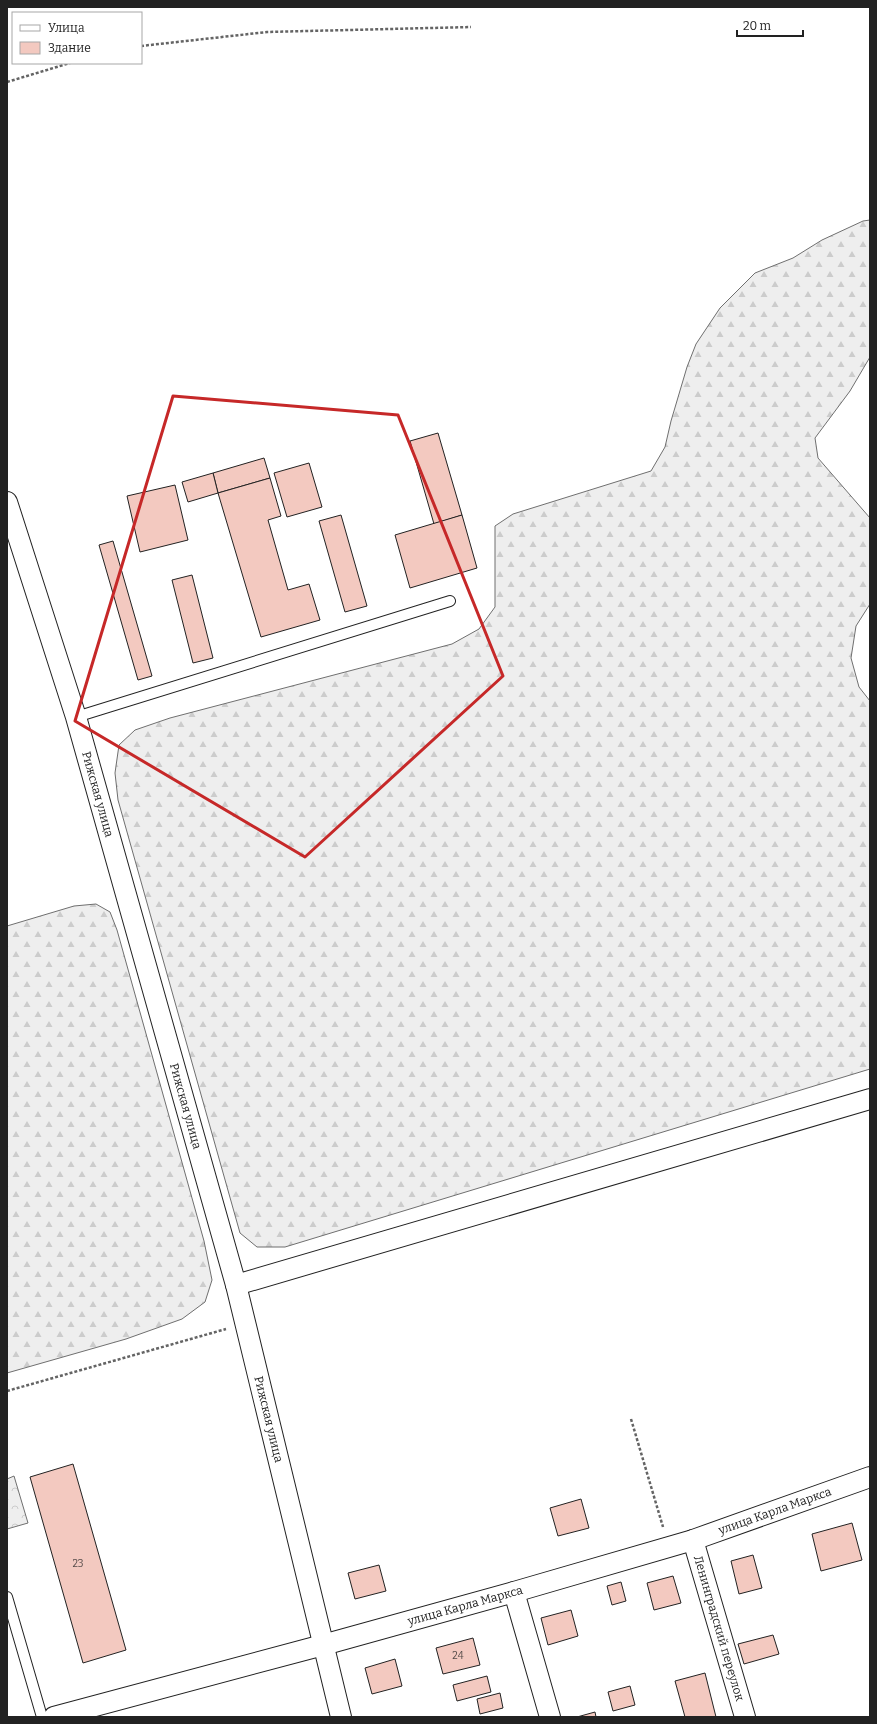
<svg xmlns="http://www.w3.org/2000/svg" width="877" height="1724" font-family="Bitter,serif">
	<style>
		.forest { fill: url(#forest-firs); stroke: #6f6f6f }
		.park { fill: url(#park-crowns); stroke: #6f6f6f }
		.building { fill: #f3c9c0; stroke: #222 }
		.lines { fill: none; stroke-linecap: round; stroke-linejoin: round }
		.lane-casing { stroke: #222; stroke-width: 12 }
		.street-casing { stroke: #222; stroke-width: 22 }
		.path { stroke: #646464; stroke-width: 2.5; stroke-dasharray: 3 2; stroke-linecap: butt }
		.lane { stroke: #fff; stroke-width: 10 }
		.street { stroke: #fff; stroke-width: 20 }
		.marked { fill: none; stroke: #c62828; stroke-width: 3; stroke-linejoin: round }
		.labels { text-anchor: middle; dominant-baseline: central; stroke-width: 3; stroke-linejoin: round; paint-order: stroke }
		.number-label { font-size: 10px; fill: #564c4a }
		.street-label { font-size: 12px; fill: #222; stroke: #fff }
	</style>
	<defs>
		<pattern id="forest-firs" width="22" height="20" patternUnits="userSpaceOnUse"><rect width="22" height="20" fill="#eee"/><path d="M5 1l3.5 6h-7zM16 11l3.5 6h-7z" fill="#ccc"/></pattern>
		<pattern id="park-crowns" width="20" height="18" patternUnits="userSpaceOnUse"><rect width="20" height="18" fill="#eee"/><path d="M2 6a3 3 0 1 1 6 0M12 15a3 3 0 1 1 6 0" fill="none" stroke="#ccc"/></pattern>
	</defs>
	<rect width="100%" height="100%" fill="#fff"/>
	<g class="forest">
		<polygon points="870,220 870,357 850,391 815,438 818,458 870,518 870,604 856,626 851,658 859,687 870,701 870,1069 285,1247 257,1247 240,1233 118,800 115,773 119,745 135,730 170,718 452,644 479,629 495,607 495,526 513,514 651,471 665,447 671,421 687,367 696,344 720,308 755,273 793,258 822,240 863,221"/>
		<polygon points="96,904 110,912 117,930 204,1241 212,1280 205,1302 182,1319 126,1339 7,1373 7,926 74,906"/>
	</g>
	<polygon class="park" points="14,1476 28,1523 7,1529 7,1479"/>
	<g class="building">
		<polygon points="438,433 462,515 434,524 410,441"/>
		<polygon points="264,458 270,478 218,493 213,473"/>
		<polygon points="309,463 322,507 287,517 274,473"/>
		<polygon points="213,473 218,493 188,502 182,482"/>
		<polygon points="270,478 281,516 268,520 288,590 309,584 320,620 261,637 218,493"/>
		<polygon points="175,485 188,540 140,552 127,496"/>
		<polygon points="341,515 367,606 345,612 319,521"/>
		<polygon points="462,515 477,568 410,588 395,535"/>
		<polygon points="113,541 152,676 138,680 99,545"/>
		<polygon points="192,575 213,658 193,663 172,580"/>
		<polygon points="73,1464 126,1650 83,1663 30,1477"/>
		<polygon points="581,1499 589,1528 558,1536 550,1508"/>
		<polygon points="852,1523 862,1560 821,1571 812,1534"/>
		<polygon points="753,1555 762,1588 739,1594 731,1561"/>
		<polygon points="379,1565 386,1591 355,1599 348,1573"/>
		<polygon points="673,1576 681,1603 654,1610 647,1583"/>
		<polygon points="621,1582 626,1601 612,1605 607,1586"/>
		<polygon points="571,1610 578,1636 548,1645 541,1618"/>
		<polygon points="773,1635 779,1654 744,1664 738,1644"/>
		<polygon points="473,1638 480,1665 443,1674 436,1648"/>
		<polygon points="395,1659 402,1686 372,1694 365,1668"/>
		<polygon points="705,1673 716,1717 685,1717 675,1681"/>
		<polygon points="487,1676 491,1692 457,1701 453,1685"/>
		<polygon points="630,1686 635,1705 613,1711 608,1692"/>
		<polygon points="500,1693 503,1708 480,1714 477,1699"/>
		<polygon points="595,1712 596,1717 577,1717"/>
	</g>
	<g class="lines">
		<g class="lane-casing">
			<g id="lane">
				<polyline points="76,717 450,601"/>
				<polyline points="7,1597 42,1717"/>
			</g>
		</g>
		<g class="street-casing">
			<g id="street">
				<path id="s1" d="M 7,502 L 76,717 L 236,1285 L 341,1717"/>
				<polyline points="236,1285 870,1099"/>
				<path id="s2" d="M 693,1540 L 745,1717"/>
				<polyline points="514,1592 550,1717"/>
				<path id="s3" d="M 54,1717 L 323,1645 L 514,1592 L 693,1540 L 870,1477"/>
			</g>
		</g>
		<g class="path">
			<polyline points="141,46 267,32 471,27"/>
			<polyline points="7,82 70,63"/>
			<polyline points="7,1391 226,1329"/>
			<polyline points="631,1419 663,1527"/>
		</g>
		<use href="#lane" class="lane"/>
		<use href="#street" class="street"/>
	</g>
	<path class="marked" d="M 173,396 L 398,415 L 503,676 L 305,857 L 75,721 Z"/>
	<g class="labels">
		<g class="number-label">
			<text x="78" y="1564">23</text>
			<text x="458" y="1656">24</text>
		</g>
		<g class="street-label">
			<text stroke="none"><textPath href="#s1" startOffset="306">Рижская улица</textPath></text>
			<text stroke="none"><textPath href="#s1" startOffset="630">Рижская улица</textPath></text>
			<text stroke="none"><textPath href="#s1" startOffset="954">Рижская улица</textPath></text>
			<text stroke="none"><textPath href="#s3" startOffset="750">улица Карла Маркса</textPath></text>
			<text stroke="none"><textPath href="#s3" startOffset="426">улица Карла Маркса</textPath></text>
			<text stroke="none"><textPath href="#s2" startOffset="92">Ленинградский переулок</textPath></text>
		</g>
	</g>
	<rect width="877" height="1724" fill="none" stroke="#222222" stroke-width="16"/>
	<rect x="12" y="12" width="130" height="52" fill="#ffffff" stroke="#a7a7a7"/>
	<rect x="20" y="25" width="20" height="6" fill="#ffffff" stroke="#a7a7a7"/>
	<text x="48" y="32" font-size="12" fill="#222222">Улица</text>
	<rect x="20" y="42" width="20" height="12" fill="#f3c9c0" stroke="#a7a7a7"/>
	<text x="48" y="52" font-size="12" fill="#222222">Здание</text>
	<path d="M737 30v6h66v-6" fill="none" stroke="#222222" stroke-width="2"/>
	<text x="743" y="30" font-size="12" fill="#222222" stroke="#ffffff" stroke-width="3" paint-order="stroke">20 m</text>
</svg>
